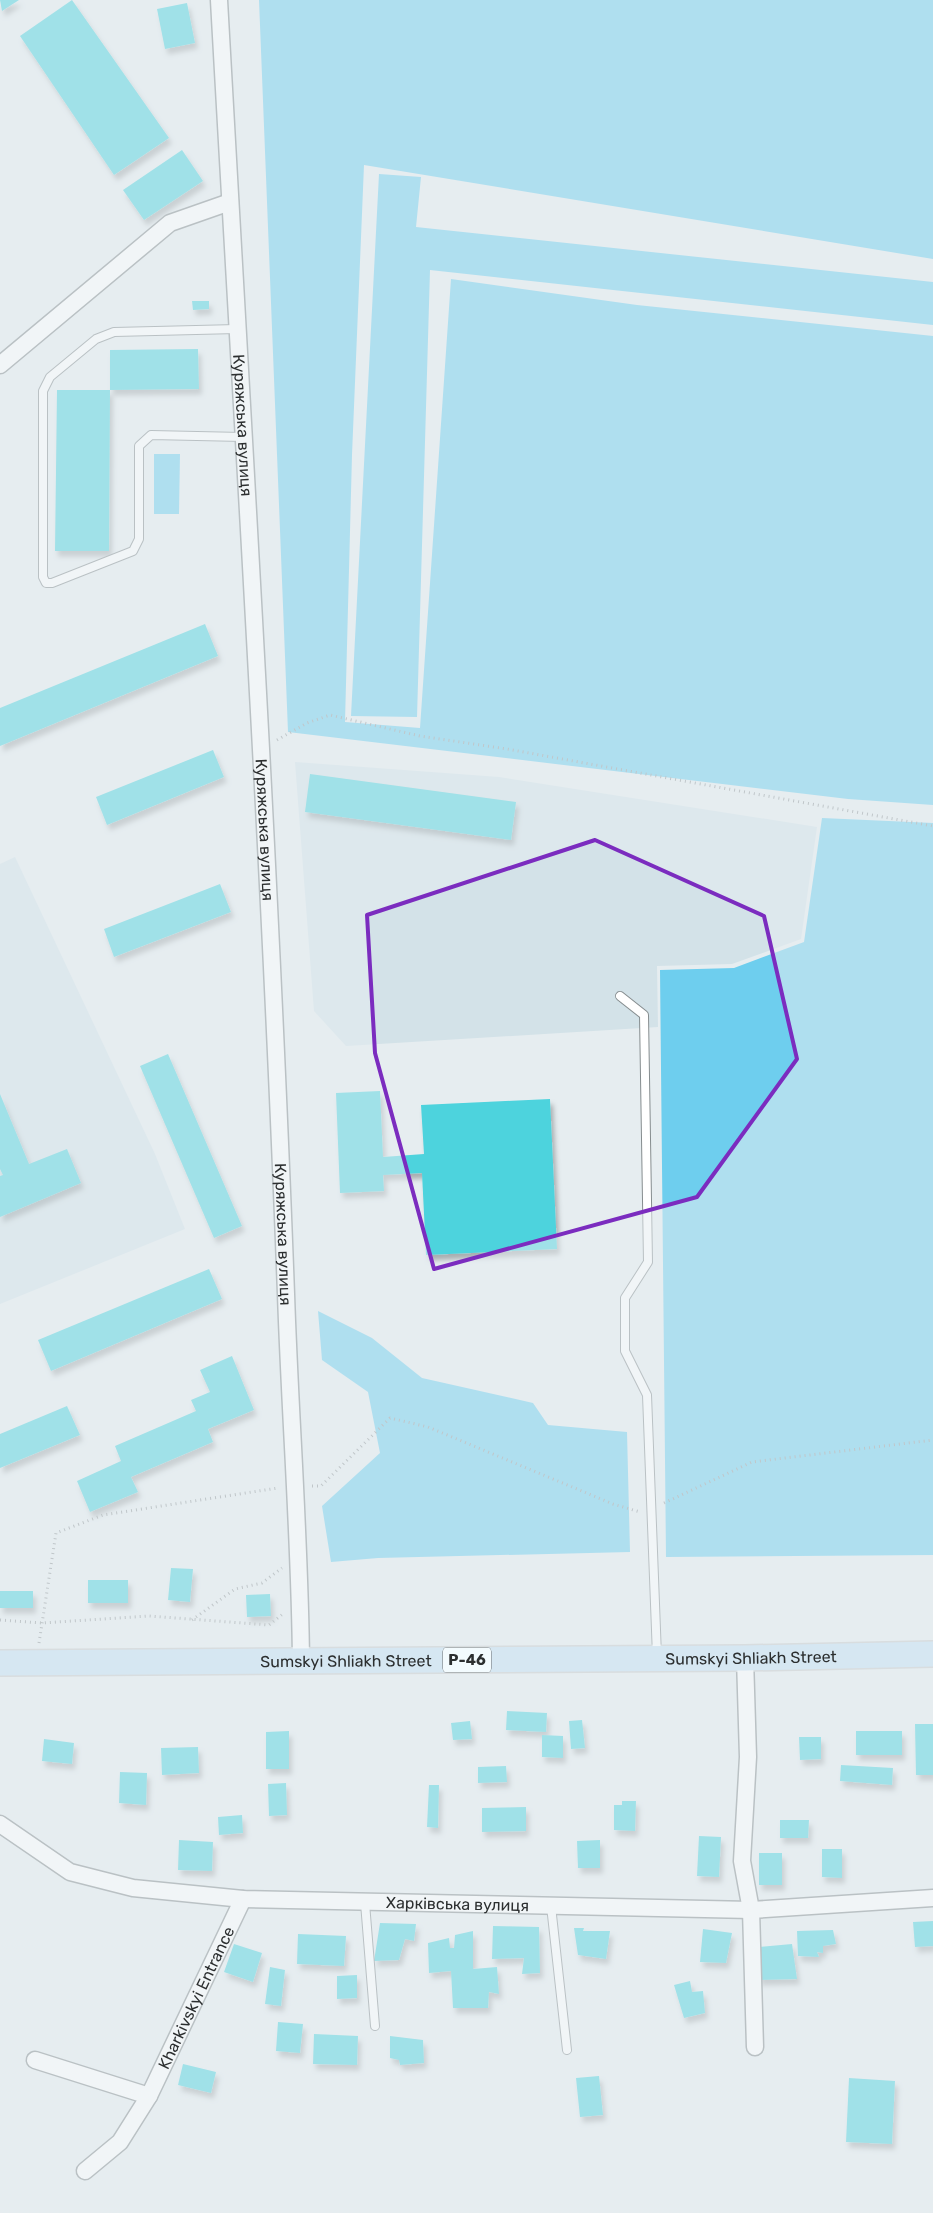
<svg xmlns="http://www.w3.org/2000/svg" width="933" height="2213" font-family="Rubik,sans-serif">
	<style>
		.built { fill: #d3e2e8 }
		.green { fill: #6eceee }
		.building { fill: #4ed3dd; filter: url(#shadow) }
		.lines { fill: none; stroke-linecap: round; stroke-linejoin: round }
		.lane-casing { stroke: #868d8f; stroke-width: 10 }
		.street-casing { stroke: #868d8f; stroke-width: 19 }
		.primary-casing { stroke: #c8c9c9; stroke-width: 28 }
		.path { stroke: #93989a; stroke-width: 3; stroke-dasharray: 1 4; stroke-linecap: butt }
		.lane { stroke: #fff; stroke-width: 8 }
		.street { stroke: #fff; stroke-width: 16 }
		.primary { stroke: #c3dff4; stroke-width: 25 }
		.marked { fill: none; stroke: #7b2cbf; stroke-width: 4; stroke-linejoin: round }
		.labels { text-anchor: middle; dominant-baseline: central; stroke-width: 5; stroke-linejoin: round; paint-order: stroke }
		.shield { fill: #f3fbfe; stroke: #686c6e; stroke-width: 1 }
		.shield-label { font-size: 15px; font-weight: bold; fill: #2c2f30 }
		.street-label { font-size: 16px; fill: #2c2f30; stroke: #f3fbfe }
	</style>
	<defs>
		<filter id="shadow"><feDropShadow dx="3" dy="5.5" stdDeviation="2.5" flood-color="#0004"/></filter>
	</defs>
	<rect width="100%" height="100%" fill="#e6edf0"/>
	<g class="built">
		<polygon points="295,762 499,777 817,827 801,939 732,964 657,966 658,1027 346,1046 314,1011"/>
		<polygon points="15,857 155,1154 185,1229 0,1304 0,864"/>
	</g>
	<g class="green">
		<polygon points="259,0 933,0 933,259 364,165 352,455 345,722 420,728 451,279 637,305 933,336 933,805 848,799 288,732"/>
		<polygon points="379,174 421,177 416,227 933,282 933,325 430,270 417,717 351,716"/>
		<polygon points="154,454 180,454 179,514 154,514"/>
		<polygon points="822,818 933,823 933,1555 666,1557 660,970 734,968 804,942"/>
		<polygon points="318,1311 372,1338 422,1378 533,1403 548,1425 627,1432 630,1552 378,1558 331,1562 322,1506 380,1453 368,1392 322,1360"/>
	</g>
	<g class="building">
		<polygon points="0,0 19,0 2,11"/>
		<polygon points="72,0 169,138 114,175 20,36"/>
		<polygon points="187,3 195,43 165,49 157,9"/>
		<polygon points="182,150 203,181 144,220 123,190"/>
		<polygon points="192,301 209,301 209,309 193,310"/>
		<polygon points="198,349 199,389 110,390 109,551 55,551 57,390 110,390 110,350"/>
		<polygon points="205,624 218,656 0,746 0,708"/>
		<polygon points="213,750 224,777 107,825 96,797"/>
		<polygon points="310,774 516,802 511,840 305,812"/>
		<polygon points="220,884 231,912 114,957 104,929"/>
		<polygon points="168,1054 242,1226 214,1238 140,1066"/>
		<polygon points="380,1091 383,1157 424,1154 421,1105 550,1099 557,1249 426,1255 422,1173 383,1175 384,1191 340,1193 336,1093"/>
		<polygon points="0,1094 29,1164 67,1149 81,1183 0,1217 0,1176 3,1175 0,1169"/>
		<polygon points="209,1269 222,1299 51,1371 38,1340"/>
		<polygon points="232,1356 254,1410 208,1429 213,1442 131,1477 138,1492 90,1512 77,1481 121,1461 115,1446 196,1411 191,1400 210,1392 200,1370"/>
		<polygon points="67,1406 80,1435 0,1468 0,1434"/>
		<polygon points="171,1568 193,1569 190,1602 168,1600"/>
		<rect x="88" y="1580" width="40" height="23"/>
		<rect x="0" y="1591" width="33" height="17"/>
		<polygon points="270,1594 271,1616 247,1617 246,1595"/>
		<polygon points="507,1711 547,1713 546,1732 506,1730"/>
		<polygon points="582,1720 585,1748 571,1749 569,1721"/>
		<polygon points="470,1721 472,1739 453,1740 451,1723"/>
		<polygon points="915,1724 933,1724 933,1775 916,1775"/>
		<polygon points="289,1731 289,1769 266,1769 266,1732"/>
		<rect x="856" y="1731" width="46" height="24"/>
		<polygon points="542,1735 563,1736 563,1758 542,1757"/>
		<polygon points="799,1737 821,1737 821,1759 800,1760"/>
		<polygon points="44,1739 74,1743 72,1764 42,1761"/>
		<polygon points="198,1747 199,1773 162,1775 161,1748"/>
		<polygon points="841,1765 893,1768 892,1785 840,1781"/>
		<polygon points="506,1766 507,1782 478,1783 478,1767"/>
		<polygon points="120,1772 147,1773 146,1805 119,1803"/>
		<polygon points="286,1783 287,1815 269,1816 268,1784"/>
		<polygon points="429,1785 439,1785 438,1828 427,1827"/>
		<polygon points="622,1801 636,1801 635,1831 614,1830 614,1805 622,1805"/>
		<polygon points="526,1807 526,1831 482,1832 482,1808"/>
		<polygon points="242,1815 243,1833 219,1835 218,1817"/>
		<polygon points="780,1820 809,1820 808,1838 780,1838"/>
		<polygon points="699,1836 721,1837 719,1877 697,1876"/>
		<polygon points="179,1840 213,1842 212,1871 178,1870"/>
		<polygon points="600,1840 600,1868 578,1868 577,1841"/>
		<polygon points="822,1849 842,1849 842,1878 822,1877"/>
		<rect x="759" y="1853" width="23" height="32"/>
		<polygon points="933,1921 933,1946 915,1947 913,1922"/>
		<polygon points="380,1923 416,1924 414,1941 405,1939 399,1960 374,1961"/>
		<polygon points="493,1926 539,1927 540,1973 522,1974 524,1958 492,1959"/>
		<polygon points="574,1928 584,1928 583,1931 610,1931 606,1959 578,1955"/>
		<polygon points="703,1929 732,1933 726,1963 700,1962"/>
		<polygon points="833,1930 836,1944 823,1946 823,1953 817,1952 819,1957 798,1956 797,1931"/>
		<polygon points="473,1931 473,1969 497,1967 499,1994 489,1992 488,2008 453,2008 451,1971 429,1973 428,1943 449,1938 450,1948 454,1948 455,1935"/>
		<polygon points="298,1934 346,1936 344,1966 297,1964"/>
		<polygon points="234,1944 262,1953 253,1982 224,1972"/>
		<polygon points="792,1944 797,1979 758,1980 759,1947"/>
		<polygon points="270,1967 285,1970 281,2006 265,2004"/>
		<polygon points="357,1975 357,1998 337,1999 337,1976"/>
		<polygon points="690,1981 692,1992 703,1991 705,2013 684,2018 674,1985"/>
		<polygon points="278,2022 303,2024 300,2053 276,2051"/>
		<polygon points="314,2034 358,2036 357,2065 313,2064"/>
		<polygon points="390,2036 423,2040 424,2063 400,2065 399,2060 390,2058"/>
		<polygon points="183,2064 216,2072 211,2093 178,2085"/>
		<polygon points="599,2076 603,2115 580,2117 576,2078"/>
		<polygon points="849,2078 895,2081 892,2144 846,2142"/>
	</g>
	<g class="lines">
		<g class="lane-casing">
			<g id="lane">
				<polyline points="237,329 114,332 96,339 50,377 43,391 43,577 46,583 52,583 133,551 139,539 139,446 151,435 243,437"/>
				<polyline points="620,996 644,1015 648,1262 625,1298 625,1351 647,1395 657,1656"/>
				<polyline points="365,1903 375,2026"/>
				<polyline points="551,1906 567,2050"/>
			</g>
		</g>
		<g class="street-casing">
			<g id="street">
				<path id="s1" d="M 219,0 C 243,431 270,862 286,1294 C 290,1417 300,1539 301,1662"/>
				<polyline points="0,365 170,223 230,202"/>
				<polyline points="745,1658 748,1757 742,1861 751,1910 755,2047"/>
				<path id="s2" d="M 0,1824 L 70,1872 L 133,1888 L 243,1899 L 751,1910 L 933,1898"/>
				<polyline points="35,2060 149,2096 120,2142 85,2171"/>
				<path id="s3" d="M 149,2096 L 243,1899"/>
			</g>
		</g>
		<g class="primary-casing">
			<g id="primary">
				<path id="s4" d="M 0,1663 L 745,1658 L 933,1654"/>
			</g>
		</g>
		<g class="path">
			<polyline points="277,740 307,723 330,715 420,736 507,749 933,826"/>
			<polyline points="312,1486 321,1486 390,1418 428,1427 613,1504 640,1512"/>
			<polyline points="664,1503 752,1462 933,1440"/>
			<polyline points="0,1620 42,1623 149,1616 269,1625 284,1613"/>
			<polyline points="192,1620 235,1589 262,1583 282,1568"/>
			<polyline points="39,1643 56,1533 103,1515 278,1488"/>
		</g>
		<use href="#lane" class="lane"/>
		<use href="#street" class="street"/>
		<use href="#primary" class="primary"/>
	</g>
	<path d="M0 0H933V2213H0ZM 595,840 L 764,916 L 797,1059 L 697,1197 L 434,1269 L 375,1053 L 367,915 Z" fill="#e6edf0" fill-opacity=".55" fill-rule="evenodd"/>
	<path class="marked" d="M 595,840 L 764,916 L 797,1059 L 697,1197 L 434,1269 L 375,1053 L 367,915 Z"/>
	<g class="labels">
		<rect class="shield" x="443" y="1647.5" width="48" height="25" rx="4"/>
		<g class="shield-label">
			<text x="467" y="1660">Р-46</text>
		</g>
		<g class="street-label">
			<text stroke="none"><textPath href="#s1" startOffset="426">Куряжська вулиця</textPath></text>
			<text stroke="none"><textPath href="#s1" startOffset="831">Куряжська вулиця</textPath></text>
			<text stroke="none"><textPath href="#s1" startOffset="1236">Куряжська вулиця</textPath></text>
			<text stroke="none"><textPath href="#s4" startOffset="751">Sumskyi Shliakh Street</textPath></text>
			<text stroke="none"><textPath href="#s4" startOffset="346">Sumskyi Shliakh Street</textPath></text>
			<text stroke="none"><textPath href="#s2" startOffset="475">Харківська вулиця</textPath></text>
			<text stroke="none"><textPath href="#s3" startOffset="109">Kharkivskyi Entrance</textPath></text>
		</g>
	</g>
</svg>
